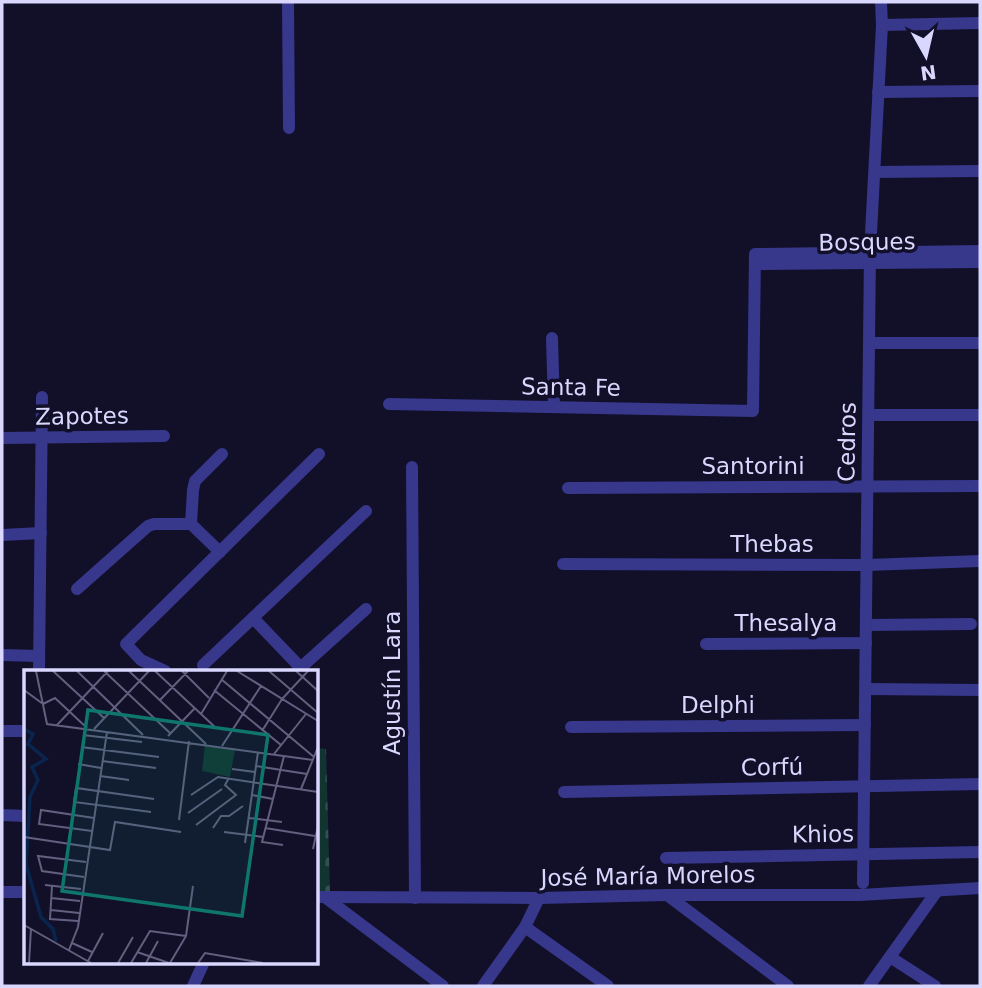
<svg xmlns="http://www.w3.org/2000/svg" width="982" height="988" font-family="'DejaVu Sans',sans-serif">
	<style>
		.cemetery { fill: url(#cemetery-stones) }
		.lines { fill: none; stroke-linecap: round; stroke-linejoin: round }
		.street { stroke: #37378b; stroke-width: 12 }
		.labels { text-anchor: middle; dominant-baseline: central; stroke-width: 7; stroke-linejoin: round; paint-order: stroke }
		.street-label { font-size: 23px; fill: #dad7ff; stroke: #120f29 }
		.inset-river { fill: none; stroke: #09254d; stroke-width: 3.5 }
		.inset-road { fill: none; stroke: #625f7f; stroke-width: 2 }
		.view { fill: #0f766e; fill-opacity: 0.15; stroke: #0f766e; stroke-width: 3.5 }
		.inset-edge { fill: none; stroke: #dad7ff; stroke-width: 3.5 }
	</style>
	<defs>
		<pattern id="cemetery-stones" width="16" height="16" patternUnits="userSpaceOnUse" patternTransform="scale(1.75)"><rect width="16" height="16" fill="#113431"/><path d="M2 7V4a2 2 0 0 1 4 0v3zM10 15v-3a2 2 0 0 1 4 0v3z" fill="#335150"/></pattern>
	</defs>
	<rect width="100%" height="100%" fill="#120f29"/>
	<polygon class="cemetery" points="317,748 326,749 330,892 317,892"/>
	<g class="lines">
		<g class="street">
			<polyline points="288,2 289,128"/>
			<polyline points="882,25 980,23"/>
			<polyline points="878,92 980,91"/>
			<polyline points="875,172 980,171"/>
			<polyline points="755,264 980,262"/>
			<polyline points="552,338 554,407"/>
			<polyline points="869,343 980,343"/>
			<polyline points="389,404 753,411 755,254 980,251"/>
			<polyline points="869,415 980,415"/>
			<polyline points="2,438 164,436"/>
			<polyline points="412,467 415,898"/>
			<polyline points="568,488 980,486"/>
			<polyline points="191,524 220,552"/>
			<polyline points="2,535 41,533"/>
			<polyline points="563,564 867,565 980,561"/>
			<polyline points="77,589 148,526 154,524 191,524 193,490 195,481 222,454"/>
			<polyline points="253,618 301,668"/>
			<polyline points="866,625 971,624"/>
			<polyline points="706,644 866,643"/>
			<polyline points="2,655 39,656"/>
			<polyline points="203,665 366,511"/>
			<polyline points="39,671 42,397"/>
			<polyline points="165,671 141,660 126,644 319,454"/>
			<polyline points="297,671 366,609"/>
			<polyline points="866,689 980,690"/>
			<polyline points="571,727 865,725"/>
			<polyline points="2,731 26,731"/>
			<polyline points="564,792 980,784"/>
			<polyline points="2,815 26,816"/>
			<polyline points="666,858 980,852"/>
			<polyline points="863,883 870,252 882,25 881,2"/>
			<polyline points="2,892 26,892"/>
			<polyline points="667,895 788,986"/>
			<polyline points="317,897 539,898 667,895 860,895 980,888"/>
			<polyline points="326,898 443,986"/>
			<polyline points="525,927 608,986"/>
			<polyline points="890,957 935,986"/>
			<polyline points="193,986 204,962"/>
			<polyline points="483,986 525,927 539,898"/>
			<polyline points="869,986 937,891"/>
		</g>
	</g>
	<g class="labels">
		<g class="street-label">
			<text transform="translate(867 242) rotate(-1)">Bosques</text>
			<text transform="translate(571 387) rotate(1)">Santa Fe</text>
			<text transform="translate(82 416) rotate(-1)">Zapotes</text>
			<text transform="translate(847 442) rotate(-89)">Cedros</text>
			<text x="753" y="466">Santorini</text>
			<text x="772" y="544">Thebas</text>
			<text x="786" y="623">Thesalya</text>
			<text transform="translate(392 683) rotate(-90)">Agustín Lara</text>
			<text x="718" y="705">Delphi</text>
			<text transform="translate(772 767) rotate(-1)">Corfú</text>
			<text transform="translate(823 834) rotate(-1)">Khios</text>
			<text transform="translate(648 876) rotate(-1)">José María Morelos</text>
		</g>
	</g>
	<g transform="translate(24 670)">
		<rect width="294" height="294" fill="#120f29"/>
		<path d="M 181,74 L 211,80 L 206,107 L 178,101 Z" fill="#113431"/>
		<path class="inset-river" d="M 0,59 L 9,64 L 4,74 L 22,89 L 8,97 L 14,110 L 6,127 L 2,194 L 17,247 L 29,259 L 32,271"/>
		<path class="inset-road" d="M 12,1 L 23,54 L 289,90M 29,1 L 80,48M 53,1 L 119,65M 80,1 L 146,63M 105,1 L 182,74M 131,1 L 192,58M 158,1 L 185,28M 213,1 L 294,51M 245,1 L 294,43M 272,1 L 294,21M 197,9 L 290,87M 0,20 L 19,34M 190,20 L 257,75M 136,30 L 164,1M 19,34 L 31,28 L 63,58M 177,44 L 203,1M 33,55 L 84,1M 70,59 L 125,1M 238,61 L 258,29 L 284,1M 59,65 L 118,72M 144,66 L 171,38M 198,76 L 237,16M 57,77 L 135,87M 250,84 L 282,44M 78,91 L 132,98M 54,94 L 77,98M 232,96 L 283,104M 208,99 L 231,102M 76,106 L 105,110M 277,119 L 294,77M 167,125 L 194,107 L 294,122M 228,125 L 249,129M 127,142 L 50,132 L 52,118 L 130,129M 164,143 L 198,119M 225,148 L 258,152M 155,150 L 165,71M 172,155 L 212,125 L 201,115 L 205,108M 189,158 L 197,146 L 205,146 L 219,136M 241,158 L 291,166M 68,161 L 15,154 L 17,140 L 70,148M 200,162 L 239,167M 0,167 L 86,180 L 91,152 L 157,162M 221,173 L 234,82M 259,175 L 238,172 L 260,86M 289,179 L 294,156M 60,207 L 18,201 L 14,186 L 62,192M 21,215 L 57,219M 28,216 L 26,249 L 54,251M 27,228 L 56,231M 27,240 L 55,243M 0,255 L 67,293M 48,273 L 68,282M 45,280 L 54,257 L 83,62M 113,282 L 145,293M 64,291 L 79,263M 5,293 L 7,259M 94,293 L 109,267M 107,293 L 126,261 L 162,266M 122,293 L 134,271M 146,293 L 162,266 L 169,216M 174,293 L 181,283 L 239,293"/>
		<path class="view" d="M 64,40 L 244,65 L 218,246 L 38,221 Z"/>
		<rect width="294" height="294" class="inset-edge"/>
	</g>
	<rect width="982" height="988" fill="none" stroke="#dad7ff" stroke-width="7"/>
	<g transform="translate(926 56) rotate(172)" stroke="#120f29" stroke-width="5" paint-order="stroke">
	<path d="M0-5L12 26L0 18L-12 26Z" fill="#dad7ff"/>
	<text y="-10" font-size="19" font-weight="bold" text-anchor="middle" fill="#dad7ff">N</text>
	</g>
</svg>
